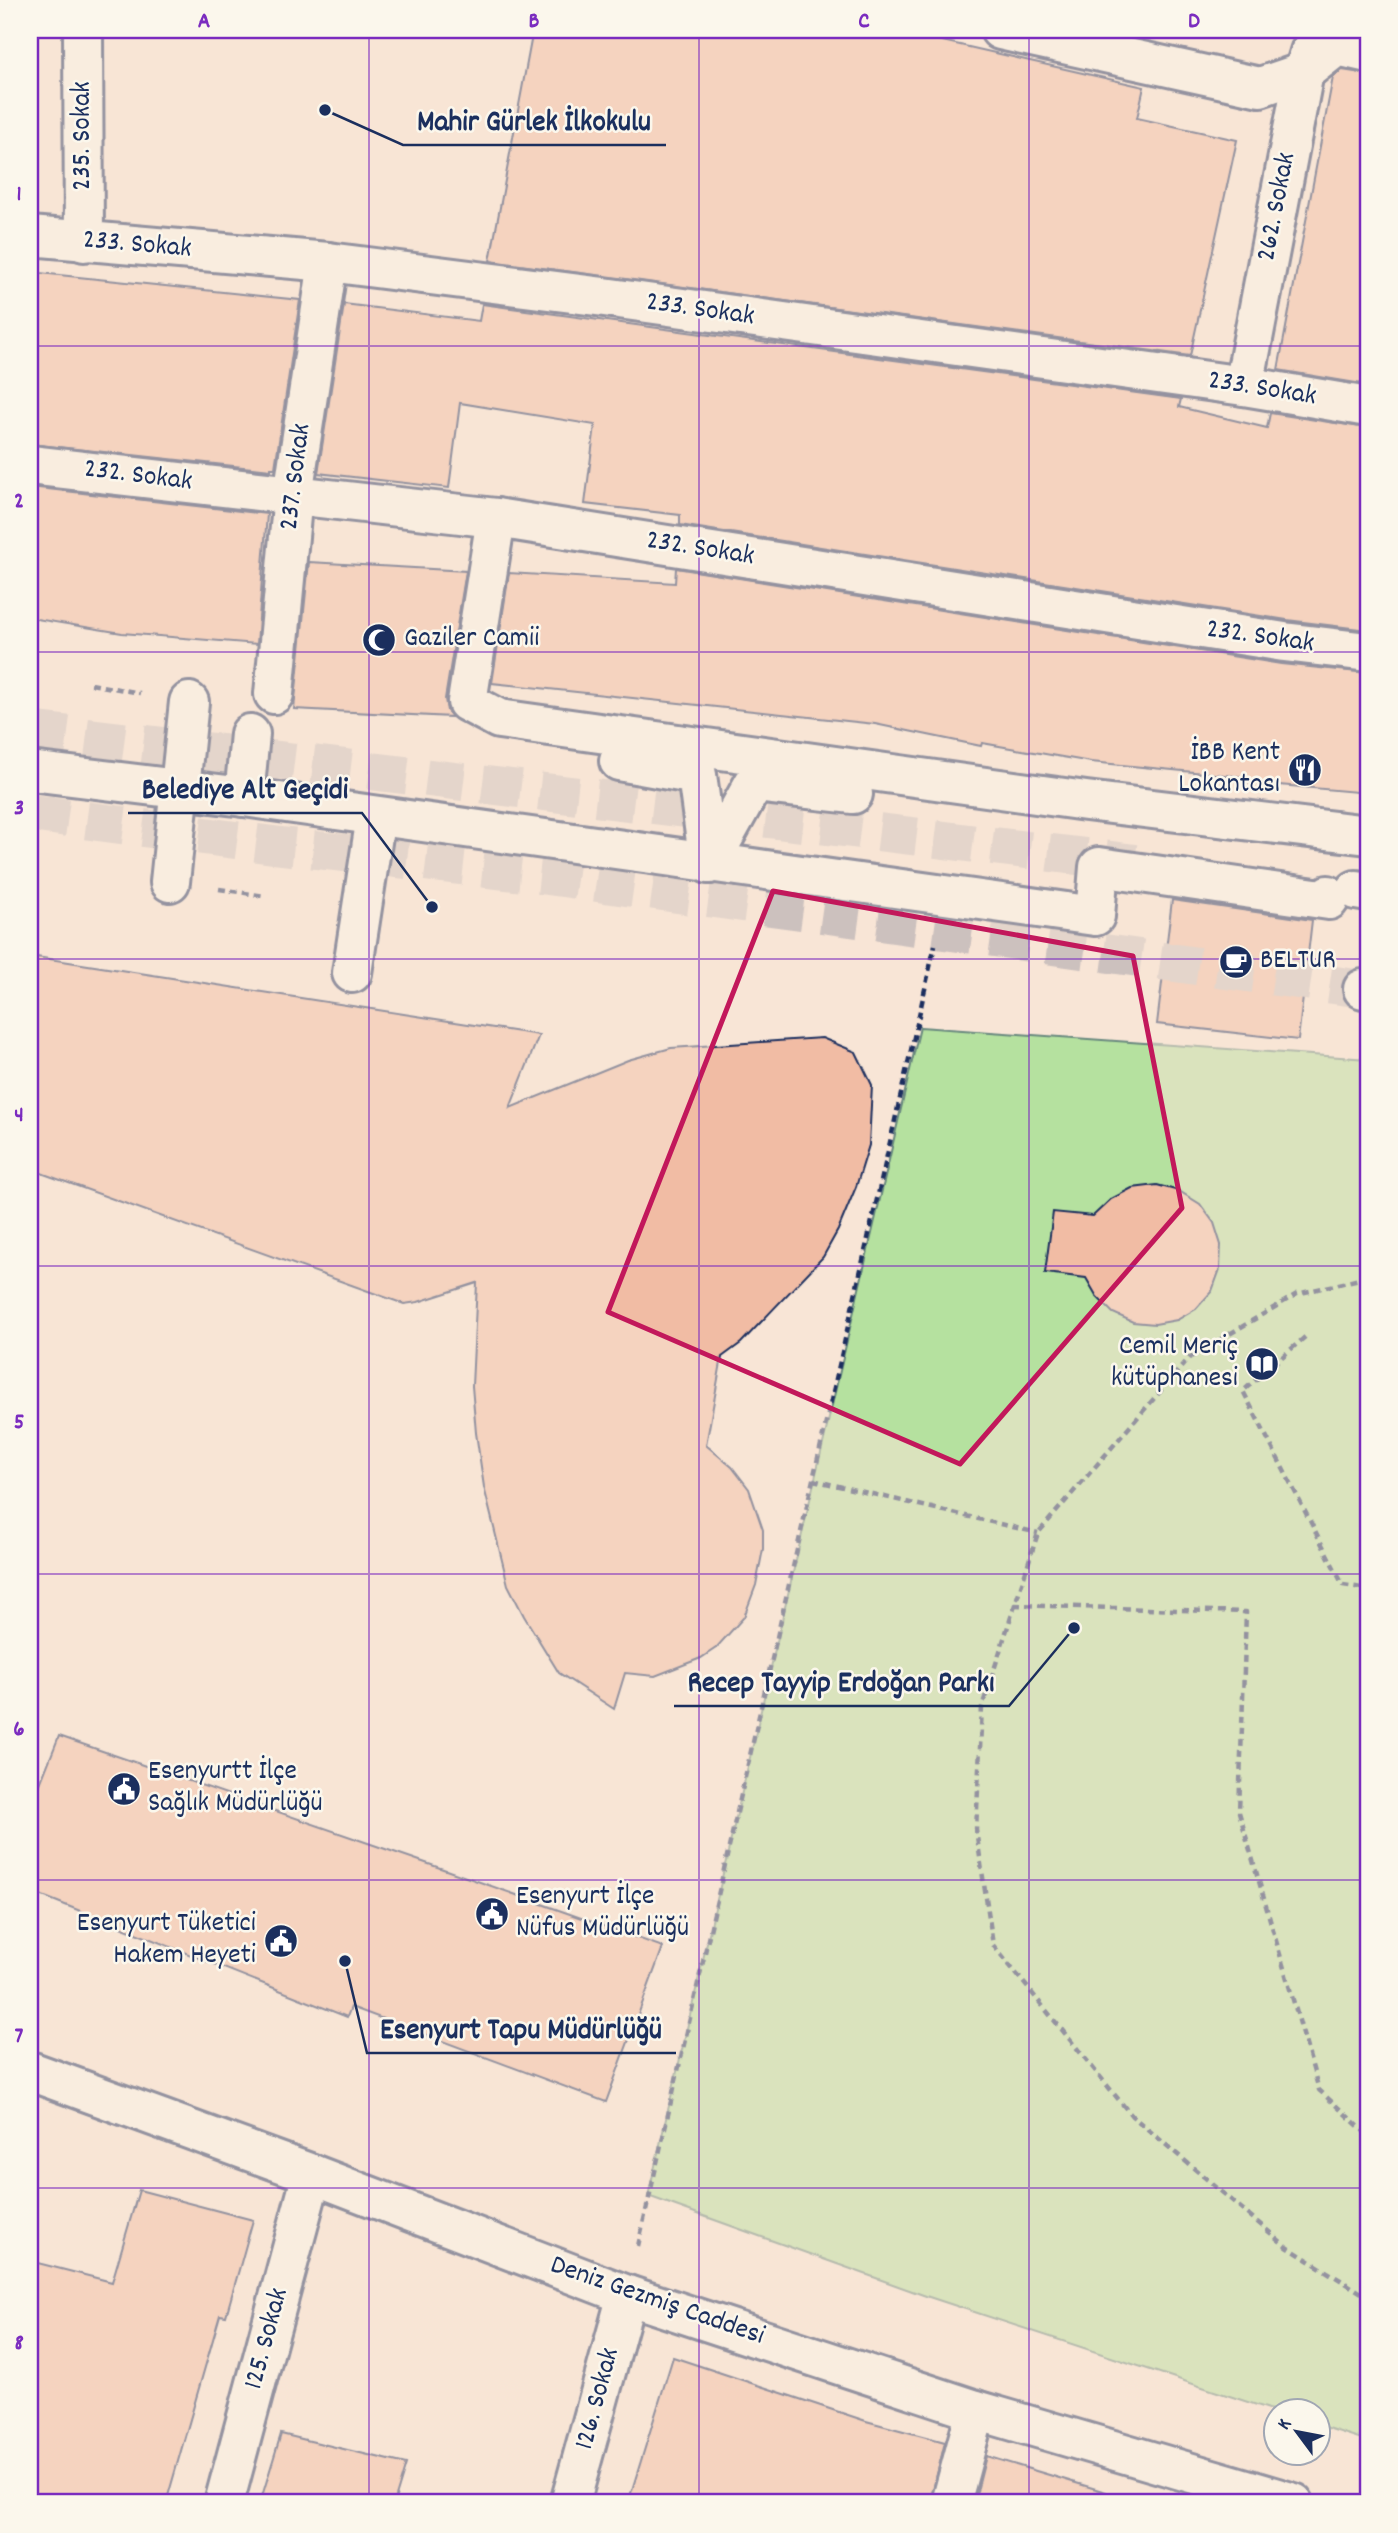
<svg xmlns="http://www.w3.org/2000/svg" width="1398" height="2533" font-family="Dekko,sans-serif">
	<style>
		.green { fill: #b5e19f; stroke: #68887e; stroke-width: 2 }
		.building { fill: #f1bca4; stroke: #1b2f5e; stroke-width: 2 }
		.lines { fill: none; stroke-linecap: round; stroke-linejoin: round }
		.primary-tunnel { stroke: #ccc1be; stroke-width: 38; stroke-dasharray: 38 19; stroke-linecap: butt }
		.street-casing { stroke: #1b2f5e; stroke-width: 44 }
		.secondary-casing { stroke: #1b2f5e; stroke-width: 44 }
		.primary-casing { stroke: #1b2f5e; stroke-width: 44 }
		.path { stroke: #1b2f5e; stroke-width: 4.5; stroke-dasharray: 7 5; stroke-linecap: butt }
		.street { stroke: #fbf7ec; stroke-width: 38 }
		.secondary { stroke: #fbf7ec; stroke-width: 38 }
		.primary { stroke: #fbf7ec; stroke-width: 38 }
		.marked { fill: none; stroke: #c2185b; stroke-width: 5; stroke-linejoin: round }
		.grid { fill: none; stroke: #7b2cbf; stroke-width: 2; stroke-opacity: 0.55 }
		.labels { text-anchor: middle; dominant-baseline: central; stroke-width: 5; stroke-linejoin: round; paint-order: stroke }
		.street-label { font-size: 28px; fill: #1b2f5e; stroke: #fbf7ec }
		.poi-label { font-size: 28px; fill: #1b2f5e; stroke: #fbf7ec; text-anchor: start }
		.leader { fill: none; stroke: #1b2f5e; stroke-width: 2.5 }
		.callout-dot { fill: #1b2f5e; stroke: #fbf7ec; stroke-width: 2.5 }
		.callout-label { font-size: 30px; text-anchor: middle; font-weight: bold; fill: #1b2f5e; stroke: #fbf7ec; stroke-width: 5; stroke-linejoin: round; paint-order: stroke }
		.neatline { fill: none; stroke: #7b2cbf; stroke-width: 2.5 }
		.grid-label { font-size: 23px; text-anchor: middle; font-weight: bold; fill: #7b2cbf }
	</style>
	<rect width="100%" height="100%" fill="#f8e5d6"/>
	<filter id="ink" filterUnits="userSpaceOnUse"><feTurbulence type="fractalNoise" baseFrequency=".0143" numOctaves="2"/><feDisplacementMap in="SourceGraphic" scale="14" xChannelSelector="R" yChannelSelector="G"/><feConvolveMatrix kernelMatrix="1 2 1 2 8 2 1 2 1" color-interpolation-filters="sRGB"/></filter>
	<g filter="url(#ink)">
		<polygon class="green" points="920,1027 1368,1059 1368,2441 1318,2425 1318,2410 1275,2411 926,2296 648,2196"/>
		<g class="building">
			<polygon points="533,30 894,30 1144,87 1137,118 1237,140 1190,356 490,261"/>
			<polygon points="1342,70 1368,74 1368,385 1278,370 1333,77"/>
			<polygon points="30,272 300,300 275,468 271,468 271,470 30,444"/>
			<polygon points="344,304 479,321 482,304 1181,399 1179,407 1267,428 1270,413 1368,428 1368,630 1287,620 680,525 680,515 585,504 595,425 460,403 449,488 318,473"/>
			<polygon points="30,487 267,514 257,644 122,633 30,618"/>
			<polygon points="309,562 466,571 445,699 447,711 453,717 294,709"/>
			<polygon points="676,568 1281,664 1368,673 1368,793 1244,782 1244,777 1091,762 982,743 981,746 875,724 492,683 509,573 675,583"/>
			<polygon points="1172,900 1312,920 1298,1040 1157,1024"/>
			<polygon points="30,956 539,1035 510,1108 628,1060 671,1048 822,1038 856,1052 872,1085 869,1145 856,1187 838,1230 823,1257 741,1343 722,1357 706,1445 732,1467 749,1489 763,1530 763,1549 756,1585 744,1617 716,1648 701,1658 655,1676 625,1673 614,1709 559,1673 524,1616 508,1585 484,1487 476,1433 472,1386 477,1283 418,1302 404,1304 30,1169"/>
			<polygon points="1157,1185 1179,1191 1200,1204 1214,1223 1221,1245 1220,1269 1212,1291 1196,1309 1177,1320 1155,1324 1133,1322 1113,1313 1097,1297 1086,1278 1045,1273 1053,1212 1093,1216 1111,1199 1132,1188"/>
			<polygon points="59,1736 446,1870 663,1947 606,2102 351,2007 347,2017 30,1891 30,1809"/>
			<polygon points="139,2190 253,2220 226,2316 220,2315 166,2503 30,2503 30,2261 112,2282"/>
			<polygon points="673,2357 866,2421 945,2442 930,2503 628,2503"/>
			<polygon points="281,2434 406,2464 394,2503 260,2503"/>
			<polygon points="986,2456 1106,2492 1105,2503 974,2503"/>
		</g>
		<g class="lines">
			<g class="primary-tunnel">
				<polyline points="30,730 1135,863"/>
				<polyline points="30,813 281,846 541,875 1363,989"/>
			</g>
			<g class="street-casing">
				<g id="street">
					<polyline points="83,30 84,242"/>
					<polyline points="1000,30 1260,87 1304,72 1337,46 1368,53"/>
					<polyline points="30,236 328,262 604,297 1244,386 1368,407"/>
					<polyline points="1244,386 1304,72 1310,52"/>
					<polyline points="30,465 496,518 1284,642 1368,652"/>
					<polyline points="496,518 467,702 499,719 1086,801 1368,835"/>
					<polyline points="274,694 293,495 328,262"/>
					<polyline points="619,761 697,775 709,864"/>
					<polyline points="30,771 244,797 1095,916 1099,867 1329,900 1328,895"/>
					<polyline points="244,797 250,734"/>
					<polyline points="709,864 754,783 853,794"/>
					<polyline points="170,882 189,702"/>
					<polyline points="352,973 376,816"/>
					<polyline points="224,2503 312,2174"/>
					<polyline points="570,2503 627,2295"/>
					<polyline points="951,2503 976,2410"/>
				</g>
			</g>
			<g class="secondary-casing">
				<polyline id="secondary" points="30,2071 312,2174 627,2295 976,2410 1294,2503"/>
			</g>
			<g class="primary-casing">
				<g id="primary">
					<polyline points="1356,890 1368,892"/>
					<polyline points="1363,989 1368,989"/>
				</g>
			</g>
			<g class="path">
				<polyline points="91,684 140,693"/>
				<polyline points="219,889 265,896"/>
				<polyline points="1368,1277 1297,1294 1189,1358 1038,1533 982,1707 976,1830 993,1945 1132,2116 1287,2247 1368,2297"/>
				<polyline points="1305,1337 1243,1391 1343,1585 1368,1589"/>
				<polyline points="813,1480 1038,1533"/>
				<polyline points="1014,1605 1246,1612 1239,1812 1319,2090 1368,2135"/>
				<polyline points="638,2246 935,945"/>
			</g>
			<use href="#street" class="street"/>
			<use href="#secondary" class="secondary"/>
			<use href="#primary" class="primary"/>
		</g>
	</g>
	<path d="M0 0H1398V2533H0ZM 773,891 L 1133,956 L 1182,1208 L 960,1464 L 608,1312 Z" fill="#f8e5d6" fill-opacity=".55" fill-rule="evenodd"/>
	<path class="marked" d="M 773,891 L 1133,956 L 1182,1208 L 960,1464 L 608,1312 Z"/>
	<path class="grid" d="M 369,30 L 369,2503M 699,30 L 699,2503M 1029,30 L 1029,2503M 30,346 L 1368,346M 30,652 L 1368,652M 30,959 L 1368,959M 30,1266 L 1368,1266M 30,1574 L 1368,1574M 30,1880 L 1368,1880M 30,2188 L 1368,2188"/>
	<defs>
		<g id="mosque-disc" transform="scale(1.75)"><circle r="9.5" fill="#1b2f5e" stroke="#fbf7ec"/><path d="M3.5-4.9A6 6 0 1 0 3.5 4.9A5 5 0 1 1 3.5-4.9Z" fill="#fff"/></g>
		<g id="restaurant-disc" transform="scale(1.75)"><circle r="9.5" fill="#1b2f5e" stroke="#fbf7ec"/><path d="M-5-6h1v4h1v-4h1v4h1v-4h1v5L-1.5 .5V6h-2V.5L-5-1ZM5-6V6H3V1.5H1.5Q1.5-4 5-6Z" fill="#fff"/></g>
		<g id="cafe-disc" transform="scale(1.75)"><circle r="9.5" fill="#1b2f5e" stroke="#fbf7ec"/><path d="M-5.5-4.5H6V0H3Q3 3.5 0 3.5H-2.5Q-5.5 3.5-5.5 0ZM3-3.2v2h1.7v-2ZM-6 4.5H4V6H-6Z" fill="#fff"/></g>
		<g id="library-disc" transform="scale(1.75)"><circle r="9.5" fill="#1b2f5e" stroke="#fbf7ec"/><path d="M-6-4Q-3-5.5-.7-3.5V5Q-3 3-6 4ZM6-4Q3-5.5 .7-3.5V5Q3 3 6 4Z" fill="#fff"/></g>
		<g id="civic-disc" transform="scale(1.75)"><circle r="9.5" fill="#1b2f5e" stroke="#fbf7ec"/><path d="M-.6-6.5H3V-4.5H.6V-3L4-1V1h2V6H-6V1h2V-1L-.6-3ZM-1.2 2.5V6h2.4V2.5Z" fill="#fff"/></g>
	</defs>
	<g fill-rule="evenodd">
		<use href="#mosque-disc" x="379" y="640"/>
		<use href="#restaurant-disc" x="1305" y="770"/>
		<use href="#cafe-disc" x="1236" y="962"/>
		<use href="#library-disc" x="1262" y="1364"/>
		<use href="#civic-disc" x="124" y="1789"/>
		<use href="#civic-disc" x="492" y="1914"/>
		<use href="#civic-disc" x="281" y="1941"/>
	</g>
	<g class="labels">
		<g class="street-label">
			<text transform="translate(84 136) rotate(-90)">235. Sokak</text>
			<text transform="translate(1278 207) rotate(-79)">262. Sokak</text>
			<text transform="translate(137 246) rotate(5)">233. Sokak</text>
			<text transform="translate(700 311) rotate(8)">233. Sokak</text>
			<text transform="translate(1262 390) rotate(9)">233. Sokak</text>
			<text transform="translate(138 477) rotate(7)">232. Sokak</text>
			<text transform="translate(297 477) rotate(-83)">237. Sokak</text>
			<text transform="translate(700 550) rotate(9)">232. Sokak</text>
			<text transform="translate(1260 638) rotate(8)">232. Sokak</text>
			<text transform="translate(657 2302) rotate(19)">Deniz Gezmiş Caddesi</text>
			<text transform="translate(268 2339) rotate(-75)">125. Sokak</text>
			<text transform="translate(599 2399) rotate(-75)">126. Sokak</text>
		</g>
		<g class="poi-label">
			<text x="404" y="640">Gaziler Camii</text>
			<text x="1280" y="754" text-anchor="end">İBB Kent<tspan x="1280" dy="32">Lokantası</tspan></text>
			<text x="1260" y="962">BELTUR</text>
			<text x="1238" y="1348" text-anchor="end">Cemil Meriç<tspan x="1238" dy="32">kütüphanesi</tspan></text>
			<text x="148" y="1773">Esenyurtt İlçe<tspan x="148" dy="32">Sağlık Müdürlüğü</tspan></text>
			<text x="516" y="1898">Esenyurt İlçe<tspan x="516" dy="32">Nüfus Müdürlüğü</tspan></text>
			<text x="256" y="1925" text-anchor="end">Esenyurt Tüketici<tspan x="256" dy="32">Hakem Heyeti</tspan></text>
		</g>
	</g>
	<path class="leader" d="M325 110L403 145H666M432 907L362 813H128M1074 1628L1009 1706H674M345 1961L367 2053H676"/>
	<g class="callout-dot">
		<circle cx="325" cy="110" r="7"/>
		<circle cx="432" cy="907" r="7"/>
		<circle cx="1074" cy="1628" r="7"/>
		<circle cx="345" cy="1961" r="7"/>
	</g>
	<g class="callout-label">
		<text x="534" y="130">Mahir Gürlek İlkokulu</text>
		<text x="245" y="798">Belediye Alt Geçidi</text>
		<text x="841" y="1691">Recep Tayyip Erdoğan Parkı</text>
		<text x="521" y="2038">Esenyurt Tapu Müdürlüğü</text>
	</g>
	<rect width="1398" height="2533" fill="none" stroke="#fbf7ec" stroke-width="77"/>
	<g transform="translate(1297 2432) rotate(302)"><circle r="33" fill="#fbf7ec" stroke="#a1a7b3" stroke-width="2"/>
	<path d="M0-5L12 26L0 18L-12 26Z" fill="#1b2f5e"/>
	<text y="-10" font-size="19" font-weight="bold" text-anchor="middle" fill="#1b2f5e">K</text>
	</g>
	<rect x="38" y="38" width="1322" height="2456" class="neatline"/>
	<g class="grid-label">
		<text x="204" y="27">A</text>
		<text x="534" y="27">B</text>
		<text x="864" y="27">C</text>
		<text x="1194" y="27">D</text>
		<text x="19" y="200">1</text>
		<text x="19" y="507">2</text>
		<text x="19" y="814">3</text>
		<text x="19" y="1121">4</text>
		<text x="19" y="1428">5</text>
		<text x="19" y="1735">6</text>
		<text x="19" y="2042">7</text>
		<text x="19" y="2349">8</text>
	</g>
</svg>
